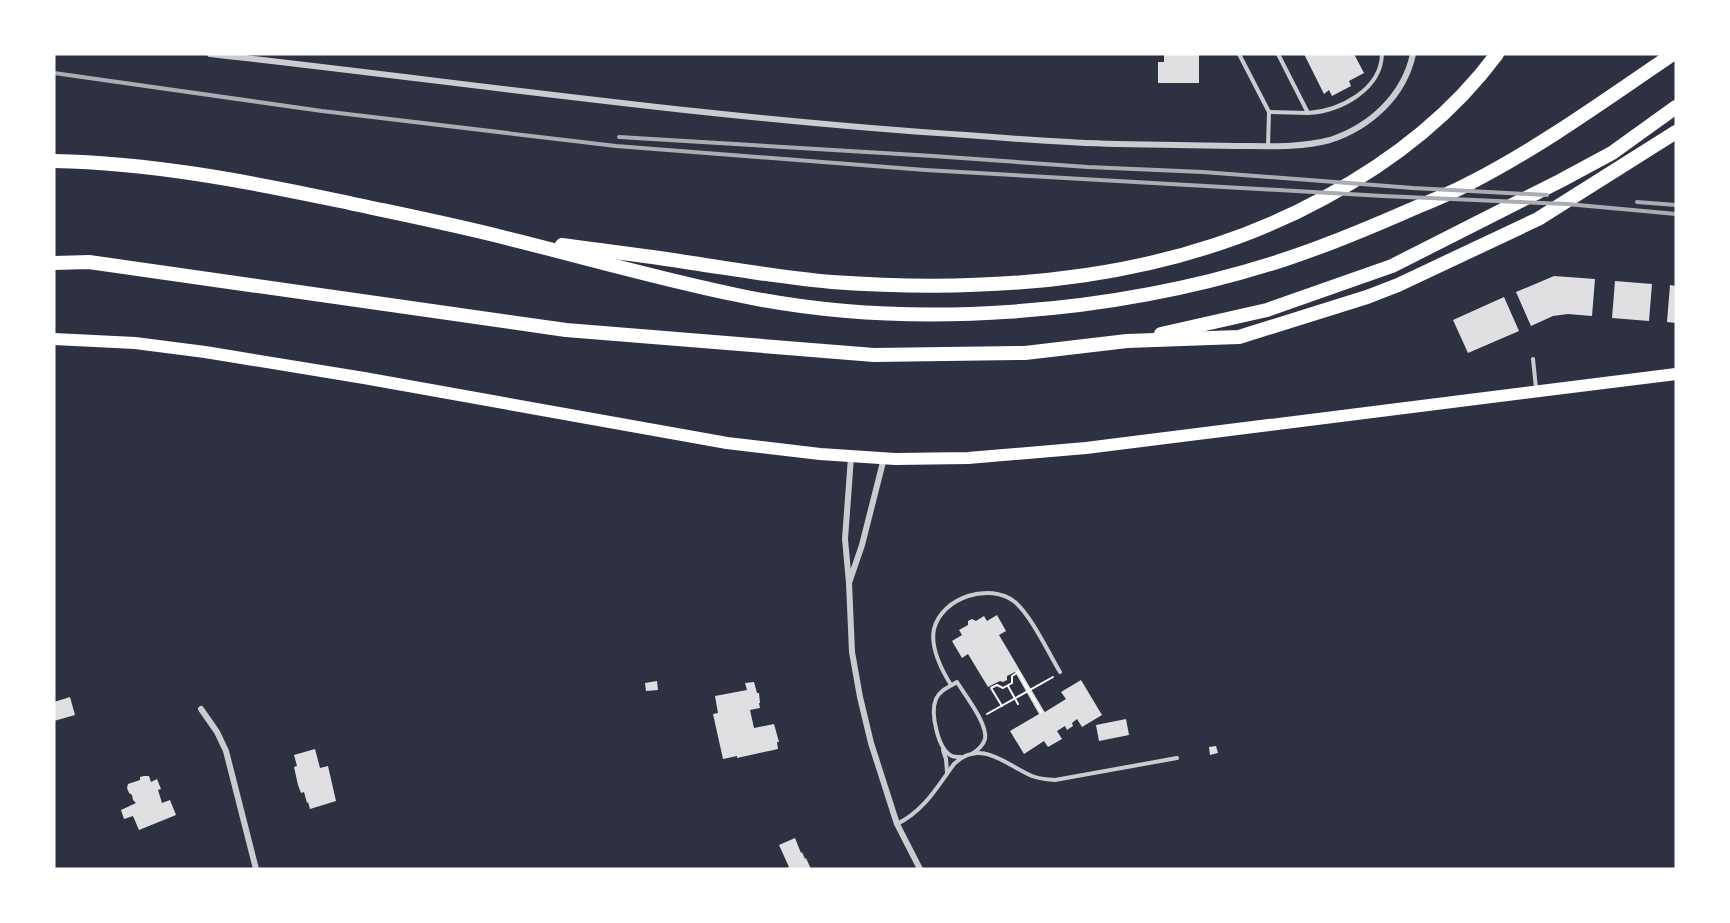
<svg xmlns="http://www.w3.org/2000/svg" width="1730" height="923" font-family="Mulish,sans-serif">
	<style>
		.building { fill: #e0e0e3 }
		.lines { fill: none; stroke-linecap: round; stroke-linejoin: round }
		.path { stroke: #fff; stroke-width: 2 }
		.service { stroke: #caccd0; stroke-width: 4 }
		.minor { stroke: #caccd0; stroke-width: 6 }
		.primary { stroke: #fff; stroke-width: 12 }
		.motorway { stroke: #fff; stroke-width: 14 }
		.rail { stroke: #abadb3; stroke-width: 4 }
	</style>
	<rect width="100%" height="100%" fill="#2d3142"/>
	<g class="building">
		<polygon points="1164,54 1199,54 1199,83 1158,83 1158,62 1164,62"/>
		<polygon points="1304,54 1354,54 1364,73 1349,81 1351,86 1332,96 1329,90 1324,94"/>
		<polygon points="1554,276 1595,279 1592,316 1568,314 1553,316 1531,326 1516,292"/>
		<polygon points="1615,281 1652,284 1649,321 1612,318"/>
		<polygon points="1670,285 1676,286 1676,323 1667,322"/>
		<polygon points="1504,297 1519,331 1468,353 1453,320"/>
		<polygon points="997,615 1006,631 999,635 1044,711 1045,712 1066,699 1061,692 1081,680 1102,715 1082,727 1077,719 1072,723 1073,726 1067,730 1065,726 1057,731 1062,739 1048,747 1044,741 1024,754 1010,731 1039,714 1015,672 1007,676 1007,680 1003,682 1000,681 988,687 968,654 962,658 952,641 962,635 959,630 968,625 968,621 972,619 976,621 984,616 987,621"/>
		<polygon points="657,681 658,690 646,691 645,683"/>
		<polygon points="754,682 757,693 759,693 760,703 759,703 760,708 750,710 754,728 774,724 779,742 777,742 778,749 737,758 737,756 723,759 713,714 718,713 715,696 747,690 745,683"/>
		<polygon points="70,697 75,715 54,721 54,702"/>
		<polygon points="1126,719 1129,735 1099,741 1096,725"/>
		<polygon points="1216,746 1218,753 1210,755 1209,747"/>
		<polygon points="315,749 320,768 328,766 336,801 310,809 308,802 307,803 304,792 301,793 298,785 294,767 297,766 294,755"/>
		<polygon points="144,776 149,776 151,782 157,779 161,789 158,790 162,803 170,800 176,815 139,830 133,816 124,819 121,810 136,803 133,800 132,795 129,793 127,788 128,784 140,780 140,777"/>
		<polygon points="795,838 801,853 802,852 805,859 806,858 811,869 784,869 789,867 779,845"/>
	</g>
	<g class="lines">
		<g class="path">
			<polyline points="1008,686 1018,704"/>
			<polyline points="1002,706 991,688 997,685 1003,688 1012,683 1012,676 1018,672 1041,712"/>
			<polyline points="987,714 1053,677"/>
		</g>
		<g class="service">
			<polyline points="1239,54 1269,112 1268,146"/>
			<path d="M 1278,54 L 1308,113 C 1340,111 1381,90 1382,54"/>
			<polyline points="1269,112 1308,113"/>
			<polyline points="1533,359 1536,388"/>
			<path d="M 951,685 C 941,669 930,648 934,629 C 942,597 990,582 1015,602 C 1032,617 1048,652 1060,672"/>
			<polyline points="943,750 946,759 947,772"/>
			<path d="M 961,757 C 958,757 954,757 952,756 C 938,750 930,713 936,699 C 940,690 949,687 957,682 C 965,695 988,724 985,739 C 983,746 978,750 972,754"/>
			<path d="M 897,824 C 924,811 937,787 954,764 C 981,738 1006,765 1032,776 C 1039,779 1047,779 1055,780 L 1177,758"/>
		</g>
		<g class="minor">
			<path d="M 210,54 C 462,82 713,119 966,135 C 1016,139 1066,143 1116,144 C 1156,145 1196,145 1236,146 C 1266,146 1300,148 1330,140 C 1370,127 1404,96 1413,54"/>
			<polyline points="851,457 845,539 849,583 862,545 884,458"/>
			<polyline points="849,583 852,652 860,697 871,743 897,824 920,869"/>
			<polyline points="201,709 217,732 226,751 256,869"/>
		</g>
		<polyline class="primary" points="54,339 135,343 205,352 364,378 727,443 820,454 895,459 968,458 1086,448 1676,374"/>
		<g class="motorway">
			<path d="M 54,161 C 151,163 246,181 340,201 C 395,213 451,224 506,238 C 583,257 659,279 737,295 C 909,332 1117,314 1283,260 C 1326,246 1369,228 1410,210 C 1431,201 1452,193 1472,182 C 1542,146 1608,98 1673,54"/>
			<path d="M 562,245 C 606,251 649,256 692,263 C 739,270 785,278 832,282 C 1000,294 1174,280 1324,198 C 1391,162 1451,116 1497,54"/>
			<polyline points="54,263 89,262 566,330 874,355 1025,353 1127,341 1239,337 1367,297 1398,285 1538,219 1676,132"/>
			<polyline points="1161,334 1267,310 1392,266 1560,181 1612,153 1676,107"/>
		</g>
		<g class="rail">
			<polyline points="54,73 322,111 616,146 925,170 1383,196 1567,204 1676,214"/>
			<polyline points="619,137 933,156 1088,167 1203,172 1413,188 1547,195"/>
			<polyline points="1637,202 1676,205"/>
		</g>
	</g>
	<rect width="1730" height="923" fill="none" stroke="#ffffff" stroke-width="111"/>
</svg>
